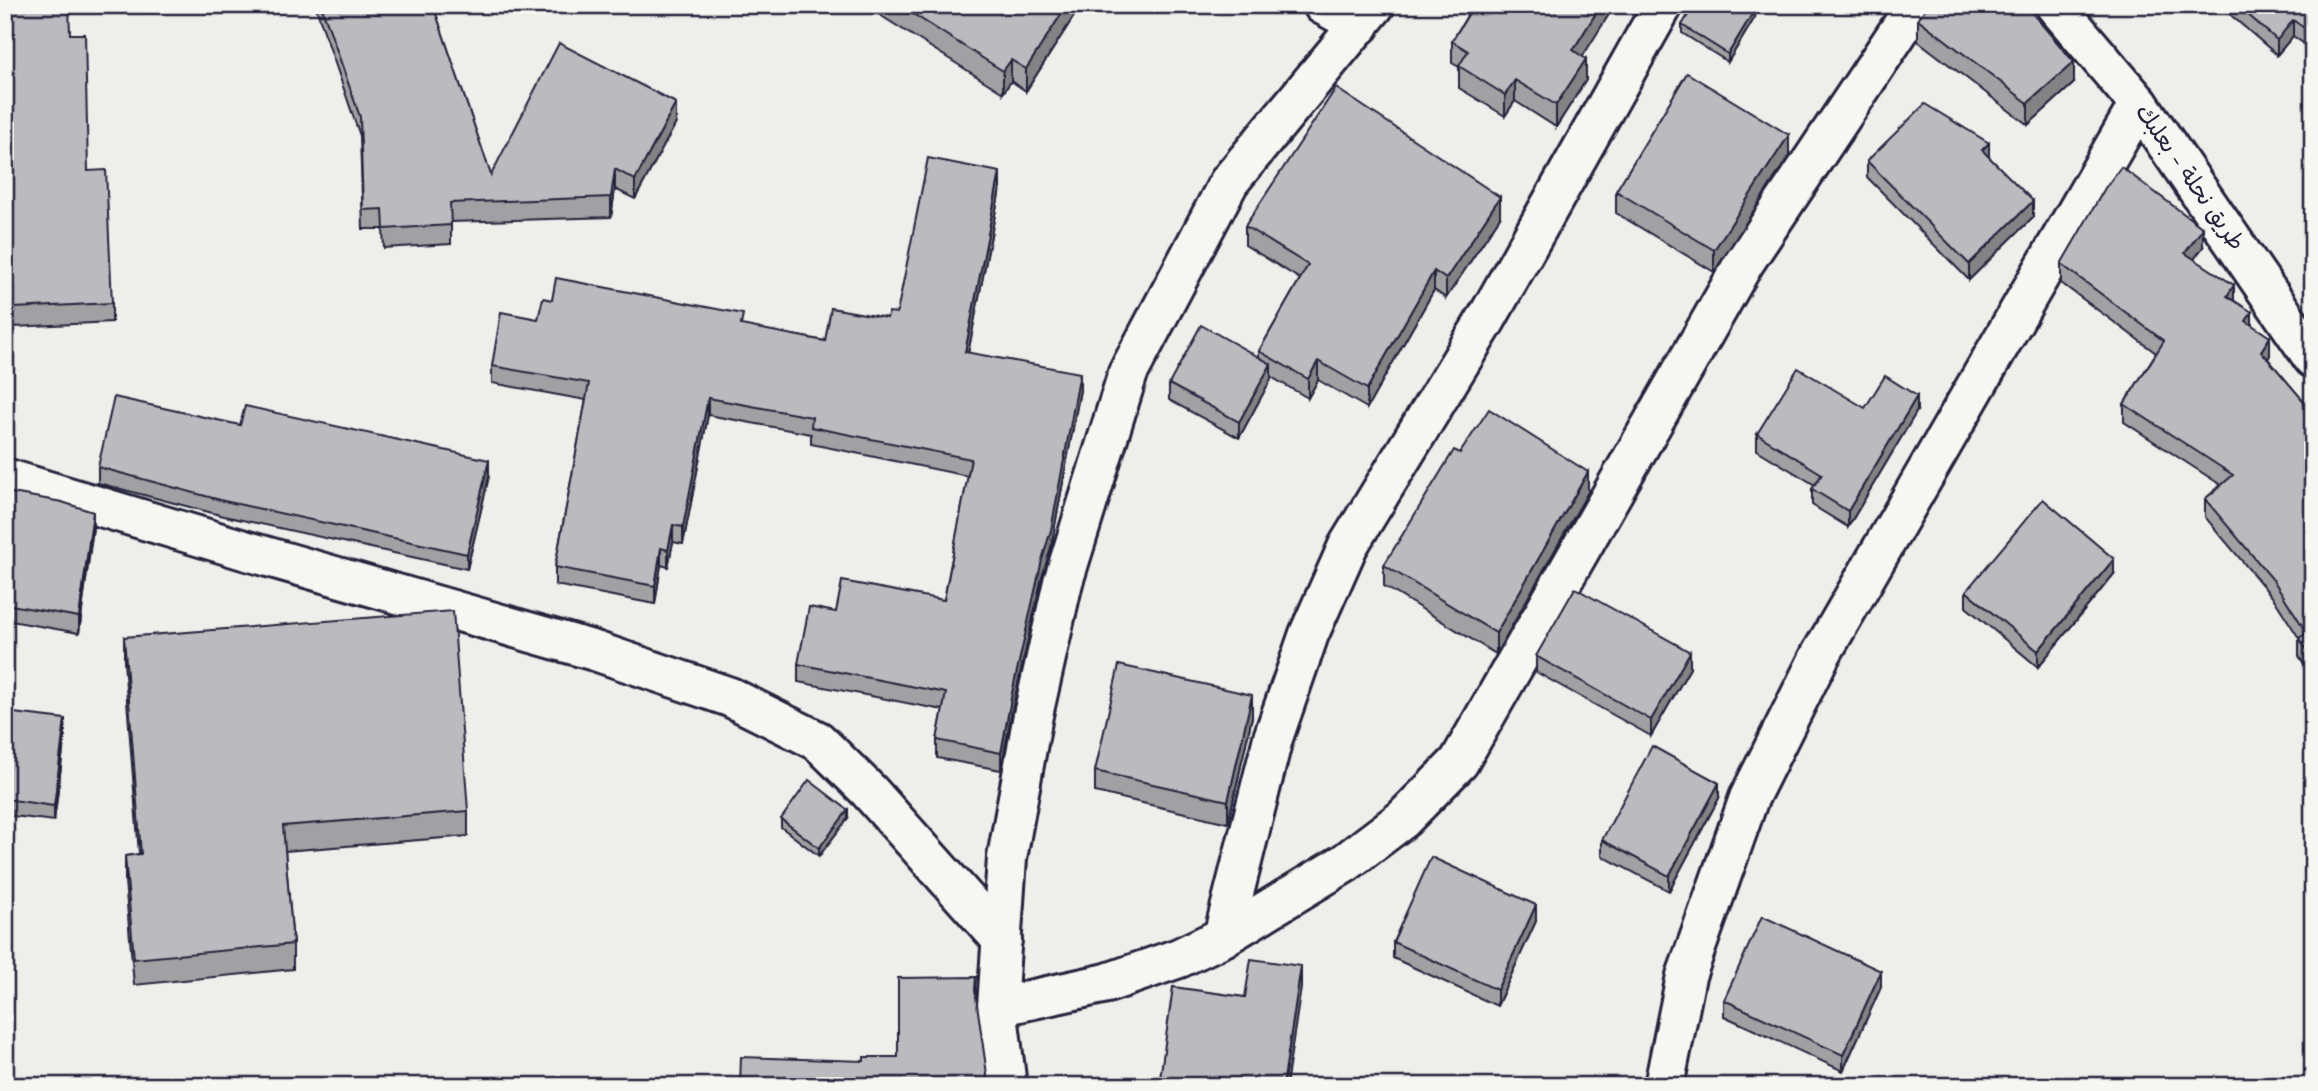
<svg xmlns="http://www.w3.org/2000/svg" width="2318" height="1091" font-family="Mynerve,'Playpen Sans Arabic',sans-serif">
	<style>
		.lines { fill: none; stroke-linecap: round; stroke-linejoin: round }
		.street-casing { stroke: #22223b; stroke-width: 44 }
		.secondary-casing { stroke: #22223b; stroke-width: 44 }
		.street { stroke: #f6f6f2; stroke-width: 38 }
		.secondary { stroke: #f6f6f2; stroke-width: 38 }
		.wall { fill: #a1a1a4; stroke: #22223b; stroke-width: 2 }
		.shaded-wall { fill: #838386; stroke: #22223b; stroke-width: 2 }
		.building { fill: #bbbbbf; stroke: #22223b; stroke-width: 2 }
		.labels { text-anchor: middle; dominant-baseline: central; stroke-width: 7; stroke-linejoin: round; paint-order: stroke }
		.street-label { font-size: 23px; fill: #22223b; stroke: #f6f6f2 }
	</style>
	<rect width="100%" height="100%" fill="#eeeeeb"/>
	<filter id="ink" filterUnits="userSpaceOnUse"><feTurbulence type="fractalNoise" baseFrequency=".0143" numOctaves="2"/><feDisplacementMap in="SourceGraphic" scale="14" xChannelSelector="R" yChannelSelector="G"/><feConvolveMatrix kernelMatrix="1 2 1 2 8 2 1 2 1" color-interpolation-filters="sRGB"/></filter>
	<g filter="url(#ink)">
		<g class="lines">
			<g class="street-casing">
				<g id="street">
					<polyline points="1323,5 1360,25"/>
					<polyline points="5,478 244,550 595,651 730,697 818,741 869,791 1002,940"/>
					<polyline points="1223,937 1273,738 1309,634 1348,546 1487,318 1663,5"/>
					<polyline points="997,1007 1107,983 1179,958 1223,937 1345,863 1403,819 1459,762 1744,263 1916,5"/>
					<polyline points="1007,1086 997,1007 1007,858 1033,715 1063,582 1128,373 1229,182 1375,5"/>
					<polyline points="1664,1086 1686,976 1749,798 1820,656 2139,104"/>
				</g>
			</g>
			<g class="secondary-casing">
				<polyline id="secondary" points="2055,5 2139,104 2313,358"/>
			</g>
			<use href="#street" class="street"/>
			<use href="#secondary" class="secondary"/>
		</g>
		<g class="wall">
			<polygon points="5,5 70,34 88,171 112,303 112,322 14,327 5,325"/>
			<polygon points="315,5 433,5 491,175 676,123 635,199 615,189 611,217 451,222 451,244 384,248 383,229 363,229 360,136"/>
			<polygon points="872,5 1076,5 1076,13 1026,91 1011,81 1003,93 872,10"/>
			<polygon points="1469,5 1611,5 1611,11 1582,56 1586,80 1556,127 1515,101 1505,116 1459,88 1459,67 1452,63 1452,41 1471,9 1469,8"/>
			<polygon points="2219,5 2313,5 2313,50 2293,36 2277,55"/>
			<polygon points="1755,17 1728,62 1682,33 1682,25"/>
			<polygon points="1918,19 2074,83 2028,125 1918,41"/>
			<polygon points="1789,156 1714,272 1616,213 1616,191"/>
			<polygon points="1989,157 2033,217 1969,280 1867,177 1867,161"/>
			<polygon points="1000,189 968,353 1080,390 1051,547 1042,577 1012,710 1001,770 937,758 937,740 943,710 798,682 798,664 836,612 944,600 968,476 811,444 811,434 708,415 683,544 673,542 668,567 661,565 655,604 555,585 555,567 586,400 492,383 492,366 538,319 552,300 743,326 825,341 887,318 897,313"/>
			<polygon points="1500,217 1446,298 1434,290 1367,408 1318,380 1308,398 1271,377 1271,379 1239,438 1169,400 1169,384 1259,357 1259,351 1300,279 1245,245 1245,226"/>
			<polygon points="2203,247 2194,259 2234,301 2252,325 2270,355 2268,359 2313,412 2313,678 2299,656 2299,638 2274,599 2205,517 2205,499 2221,485 2124,422 2124,404 2156,353 2061,283 2061,264"/>
			<polygon points="1865,408 1917,411 1848,527 1812,505 1812,489 1815,485 1757,450 1757,434"/>
			<polygon points="240,425 489,476 467,569 224,516 98,483 98,467"/>
			<polygon points="1460,453 1588,492 1496,654 1384,586 1384,565"/>
			<polygon points="5,504 93,527 79,633 5,620"/>
			<polygon points="2114,574 2038,667 1966,607 1966,591"/>
			<polygon points="124,637 468,811 468,836 285,851 293,944 293,969 134,985 125,881 125,856 139,854 124,662"/>
			<polygon points="1536,656 1690,668 1651,736 1536,672"/>
			<polygon points="5,712 65,735 54,821 5,815"/>
			<polygon points="1252,717 1228,823 1095,792 1095,771"/>
			<polygon points="1719,798 1669,891 1602,856 1602,840"/>
			<polygon points="848,818 819,856 781,827 781,819"/>
			<polygon points="1536,921 1497,1006 1393,958 1393,942"/>
			<polygon points="1881,987 1843,1071 1724,1016 1724,1000"/>
		</g>
		<g class="shaded-wall">
			<polygon points="1067,5 1076,5 1076,13 1026,91 1026,69"/>
			<polygon points="1601,5 1611,5 1611,11 1573,72 1573,50"/>
			<polygon points="1755,9 1755,17 1728,62 1728,54"/>
			<polygon points="2293,20 2293,36 2277,55 2277,40"/>
			<polygon points="1586,59 1586,80 1556,127 1556,105"/>
			<polygon points="1011,60 1011,81 1003,93 1003,71"/>
			<polygon points="2074,62 2074,83 2028,125 2028,103"/>
			<polygon points="1515,80 1515,101 1505,116 1505,95"/>
			<polygon points="676,103 676,123 635,199 635,180"/>
			<polygon points="1789,135 1789,156 1714,272 1714,250"/>
			<polygon points="1989,143 1989,159 1982,150"/>
			<polygon points="615,169 615,189 611,217 611,197"/>
			<polygon points="1000,172 1000,189 965,369 965,352"/>
			<polygon points="1500,197 1500,217 1446,298 1446,279"/>
			<polygon points="2033,201 2033,217 1969,280 1969,264"/>
			<polygon points="2203,228 2203,247 2185,271 2185,253"/>
			<polygon points="1434,271 1434,290 1367,408 1367,389"/>
			<polygon points="2234,285 2234,303 2227,296"/>
			<polygon points="2252,312 2252,330 2246,321"/>
			<polygon points="2270,337 2270,355 2261,369 2261,351"/>
			<polygon points="1318,361 1318,380 1308,398 1308,379"/>
			<polygon points="1271,364 1271,379 1239,438 1239,422"/>
			<polygon points="1080,373 1080,390 1051,547 1042,577 1012,710 1001,770 1001,753 1012,693"/>
			<polygon points="1917,396 1917,411 1848,527 1848,511"/>
			<polygon points="708,398 708,415 683,544 683,527"/>
			<polygon points="489,460 489,476 467,569 467,554"/>
			<polygon points="1588,472 1588,492 1496,654 1496,633"/>
			<polygon points="93,512 93,527 79,633 79,617"/>
			<polygon points="673,525 673,542 668,567 668,550"/>
			<polygon points="661,548 661,565 655,604 655,586"/>
			<polygon points="2114,559 2114,574 2038,667 2038,651"/>
			<polygon points="1690,652 1690,668 1651,736 1651,720"/>
			<polygon points="1252,695 1252,717 1228,823 1228,801"/>
			<polygon points="65,719 65,735 54,821 54,806"/>
			<polygon points="1719,783 1719,798 1669,891 1669,876"/>
			<polygon points="848,810 848,818 819,856 819,848"/>
			<polygon points="1536,905 1536,921 1497,1006 1497,990"/>
			<polygon points="1301,966 1301,988 1286,1086 1283,1086"/>
			<polygon points="1881,971 1881,987 1843,1071 1843,1055"/>
		</g>
		<g class="building">
			<polygon points="5,5 69,5 70,34 85,34 88,171 106,170 112,303 14,308 5,306 5,162 7,160 5,131"/>
			<polygon points="321,5 433,5 491,175 559,43 676,103 635,180 615,169 611,197 450,203 451,225 384,229 383,209 363,210 360,117"/>
			<polygon points="899,5 1067,5 1026,69 1011,60 1003,71"/>
			<polygon points="1474,5 1601,5 1573,50 1586,59 1556,105 1515,80 1505,95 1459,66 1468,51 1452,41"/>
			<polygon points="1694,5 1749,5 1755,9 1728,54 1682,25"/>
			<polygon points="1928,5 2025,5 2074,62 2028,103 1918,19"/>
			<polygon points="2237,5 2313,5 2313,34 2293,20 2277,40"/>
			<polygon points="1687,73 1789,135 1714,250 1616,191"/>
			<polygon points="1336,88 1500,197 1446,279 1434,271 1367,389 1318,361 1308,379 1259,351 1308,265 1245,226"/>
			<polygon points="1925,104 1989,143 1982,150 2033,201 1969,264 1867,161"/>
			<polygon points="928,158 1000,172 965,352 1080,373 1051,530 1042,560 1012,693 1001,753 937,740 946,693 798,664 809,607 836,612 842,581 944,600 971,459 811,427 812,417 708,398 683,527 673,525 668,550 661,548 655,586 555,567 589,383 492,366 501,312 538,319 543,298 552,300 556,278 743,314 741,325 825,341 831,308 887,318 889,312 897,313"/>
			<polygon points="2121,167 2203,228 2185,253 2234,285 2227,296 2252,312 2246,321 2270,337 2261,351 2313,412 2313,659 2299,638 2307,633 2274,581 2205,499 2233,475 2124,404 2164,341 2061,264 2105,188"/>
			<polygon points="1201,325 1271,364 1239,422 1169,384"/>
			<polygon points="1798,368 1865,408 1885,376 1917,396 1848,511 1812,489 1822,474 1757,434"/>
			<polygon points="114,397 240,425 245,406 489,460 467,554 224,501 98,467"/>
			<polygon points="1489,409 1588,472 1496,633 1384,565 1454,450 1460,453"/>
			<polygon points="7,492 62,502 93,512 79,617 5,604 5,504"/>
			<polygon points="2043,499 2114,559 2038,651 1966,591"/>
			<polygon points="1575,588 1690,652 1651,720 1536,656"/>
			<polygon points="453,611 468,811 283,826 293,944 134,959 125,856 141,854 124,637"/>
			<polygon points="1119,665 1252,695 1228,801 1095,771"/>
			<polygon points="5,712 65,719 54,806 5,799"/>
			<polygon points="1652,746 1719,783 1669,876 1602,840"/>
			<polygon points="809,780 848,810 819,848 781,819"/>
			<polygon points="1431,857 1536,905 1497,990 1393,942"/>
			<polygon points="1762,916 1881,971 1843,1055 1724,1000"/>
			<polygon points="1251,959 1301,966 1283,1086 1159,1086 1173,987 1245,997"/>
			<polygon points="976,977 975,990 987,1074 987,1086 740,1086 741,1057 864,1061 864,1057 898,1057 898,978"/>
		</g>
	</g>
	<g class="labels">
		<g class="street-label">
			<text transform="translate(2189 178) rotate(55)">طريق نحلة - بعلبك</text>
		</g>
	</g>
	<rect width="2318" height="1091" fill="none" stroke="#f6f6f2" stroke-width="28"/>
	<rect x="14" y="14" width="2290" height="1063" fill="none" stroke="#22223b" stroke-width="2.5" filter="url(#ink)"/>
</svg>
